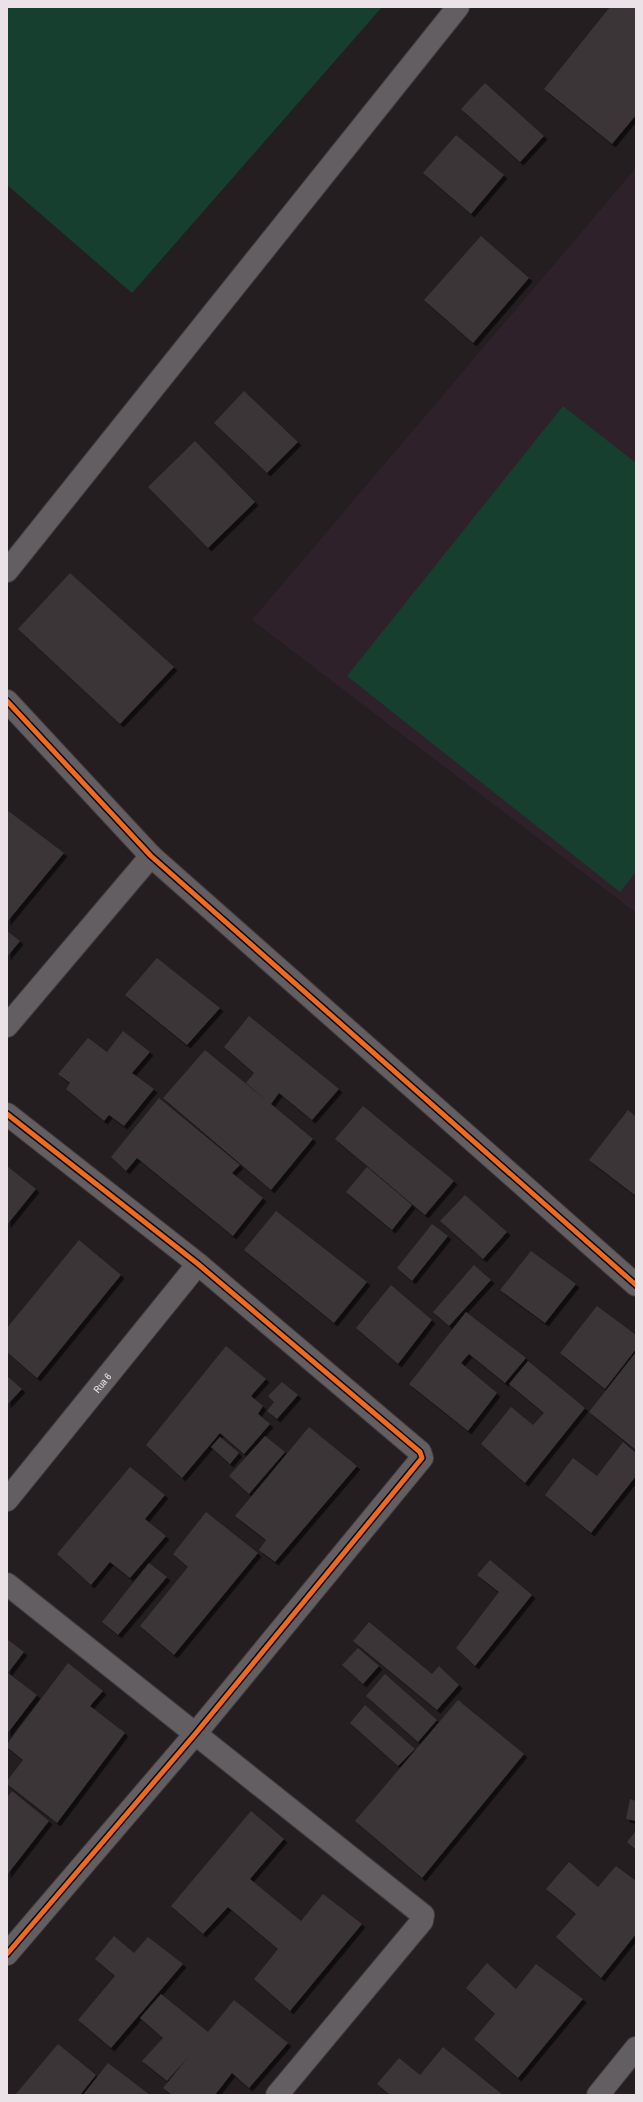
<svg xmlns="http://www.w3.org/2000/svg" width="643" height="2102" font-family="'Archivo Narrow',sans-serif">
	<style>
		.built { fill: #2f212a }
		.green { fill: #173f2f }
		.building { fill: #3a3538; filter: url(#shadow) }
		.lines { fill: none; stroke-linecap: round; stroke-linejoin: round }
		.street-casing { stroke: #413c3f; stroke-width: 24 }
		.street { stroke: #635e61; stroke-width: 22 }
		.cycleway-casing { stroke: #0c080a; stroke-width: 8 }
		.cycleway { stroke: #ed6a23; stroke-width: 5 }
		.labels { text-anchor: middle; dominant-baseline: central; stroke-width: 3; stroke-linejoin: round; paint-order: stroke }
		.street-label { font-size: 10px; fill: #eae2e7; stroke: #0c080a }
	</style>
	<defs>
		<filter id="shadow"><feDropShadow dx="3.5" dy="3.5" stdDeviation="0" flood-color="#0009"/></filter>
	</defs>
	<rect width="100%" height="100%" fill="#241e21"/>
	<polygon class="built" points="636,168 636,913 252,620"/>
	<g class="green">
		<polygon points="7,7 382,7 132,293 7,185"/>
		<polygon points="563,406 636,463 636,872 620,892 347,676"/>
	</g>
	<g class="building">
		<polygon points="610,7 636,7 636,115 612,144 544,89"/>
		<polygon points="485,83 544,136 520,162 461,109"/>
		<polygon points="456,135 504,175 471,214 423,173"/>
		<polygon points="481,236 529,278 473,343 424,300"/>
		<polygon points="244,391 298,442 267,473 214,423"/>
		<polygon points="195,441 255,502 208,548 148,487"/>
		<polygon points="70,573 174,667 120,724 18,629"/>
		<polygon points="7,810 64,853 7,922"/>
		<polygon points="7,931 20,941 7,957"/>
		<polygon points="157,958 220,1008 187,1045 125,995"/>
		<polygon points="249,1016 339,1089 312,1120 279,1093 271,1104 313,1139 271,1190 163,1098 205,1050 267,1101 246,1083 254,1073 224,1047"/>
		<polygon points="123,1031 150,1052 132,1073 154,1089 124,1126 109,1115 104,1121 66,1089 70,1083 58,1074 88,1038 107,1052"/>
		<polygon points="159,1098 240,1165 232,1173 263,1198 233,1236 137,1158 126,1171 111,1157"/>
		<polygon points="363,1106 454,1181 425,1215 335,1139"/>
		<polygon points="628,1110 636,1117 636,1196 589,1160"/>
		<polygon points="7,1166 36,1189 7,1225"/>
		<polygon points="367,1167 412,1205 392,1230 346,1192"/>
		<polygon points="465,1195 507,1232 483,1259 440,1221"/>
		<polygon points="276,1211 367,1282 334,1323 244,1250"/>
		<polygon points="432,1224 448,1236 412,1281 397,1268"/>
		<polygon points="79,1240 121,1275 37,1378 7,1352 7,1328"/>
		<polygon points="531,1251 576,1284 545,1323 500,1290"/>
		<polygon points="474,1265 491,1280 449,1326 433,1312"/>
		<polygon points="391,1285 432,1320 398,1364 356,1328"/>
		<polygon points="597,1306 636,1335 636,1349 605,1389 560,1353"/>
		<polygon points="466,1312 526,1358 505,1383 469,1354 461,1363 497,1393 468,1431 409,1384"/>
		<polygon points="226,1346 266,1379 251,1396 263,1406 258,1414 270,1424 244,1454 220,1433 182,1478 146,1445"/>
		<polygon points="636,1352 636,1450 589,1412"/>
		<polygon points="528,1361 585,1408 525,1483 481,1444 511,1407 533,1425 544,1413 509,1384"/>
		<polygon points="7,1376 22,1389 7,1405"/>
		<polygon points="282,1382 298,1395 277,1419 267,1411 274,1402 268,1396"/>
		<polygon points="309,1427 357,1466 275,1562 259,1550 266,1540 235,1516"/>
		<polygon points="265,1436 285,1452 249,1494 229,1476"/>
		<polygon points="220,1437 239,1453 230,1464 211,1447"/>
		<polygon points="623,1442 636,1453 636,1476 591,1533 545,1495 573,1458 597,1476"/>
		<polygon points="130,1467 165,1495 145,1519 166,1536 130,1578 110,1562 91,1585 57,1554"/>
		<polygon points="206,1512 258,1553 174,1655 140,1626 188,1567 173,1554"/>
		<polygon points="490,1560 532,1595 475,1666 456,1648 499,1592 477,1575"/>
		<polygon points="149,1563 167,1577 118,1635 102,1622"/>
		<polygon points="369,1622 432,1674 439,1666 459,1685 437,1710 353,1641"/>
		<polygon points="7,1639 24,1652 8,1673 37,1695 7,1734"/>
		<polygon points="358,1648 379,1666 363,1684 342,1665"/>
		<polygon points="68,1663 103,1691 90,1706 125,1733 57,1823 7,1784 7,1781 23,1760 7,1747 7,1744"/>
		<polygon points="385,1674 437,1720 418,1742 366,1696"/>
		<polygon points="458,1700 524,1754 422,1878 355,1821"/>
		<polygon points="365,1705 415,1749 398,1766 350,1723"/>
		<polygon points="12,1791 49,1821 7,1875 7,1797"/>
		<polygon points="630,1799 636,1801 636,1821 626,1819"/>
		<polygon points="251,1811 284,1839 250,1879 301,1921 323,1894 362,1924 290,2011 254,1979 278,1949 228,1907 203,1934 171,1906"/>
		<polygon points="636,1831 636,1850 627,1842"/>
		<polygon points="569,1862 598,1887 616,1866 636,1881 636,1934 601,1978 556,1937 576,1914 546,1889"/>
		<polygon points="114,1936 134,1953 148,1937 183,1964 111,2048 78,2020 115,1976 95,1959"/>
		<polygon points="487,1963 516,1989 536,1964 583,1999 518,2078 474,2039 495,2014 466,1988"/>
		<polygon points="161,1994 208,2032 234,2000 288,2043 249,2088 232,2073 215,2095 172,2095 163,2088 189,2056 167,2081 142,2061 163,2038 140,2018"/>
		<polygon points="58,2044 96,2075 80,2095 15,2095"/>
		<polygon points="443,2047 503,2095 390,2095 377,2084 399,2058 420,2075"/>
		<polygon points="108,2063 150,2095 83,2095"/>
	</g>
	<g class="lines">
		<g class="street-casing">
			<g id="street">
				<polyline points="7,571 458,7"/>
				<polyline points="7,701 151,856 636,1285"/>
				<polyline points="7,1026 151,856"/>
				<polyline points="7,1114 198,1264 420,1452 422,1458 196,1733 7,1954"/>
				<path id="s1" d="M 7,1500 L 198,1264"/>
				<polyline points="7,1584 423,1915 422,1921 277,2095"/>
				<polyline points="598,2095 636,2048"/>
			</g>
		</g>
		<use href="#street" class="street"/>
		<g class="cycleway-casing">
			<g id="cycleway">
				<polyline points="7,701 151,856 636,1285"/>
				<polyline points="7,1114 198,1264 420,1452 422,1458 196,1733 7,1954"/>
			</g>
		</g>
		<use href="#cycleway" class="cycleway"/>
	</g>
	<g class="labels">
		<g class="street-label">
			<text stroke="none"><textPath href="#s1" startOffset="151">Rua 6</textPath></text>
		</g>
	</g>
	<rect width="643" height="2102" fill="none" stroke="#eae2e7" stroke-width="16"/>
</svg>
